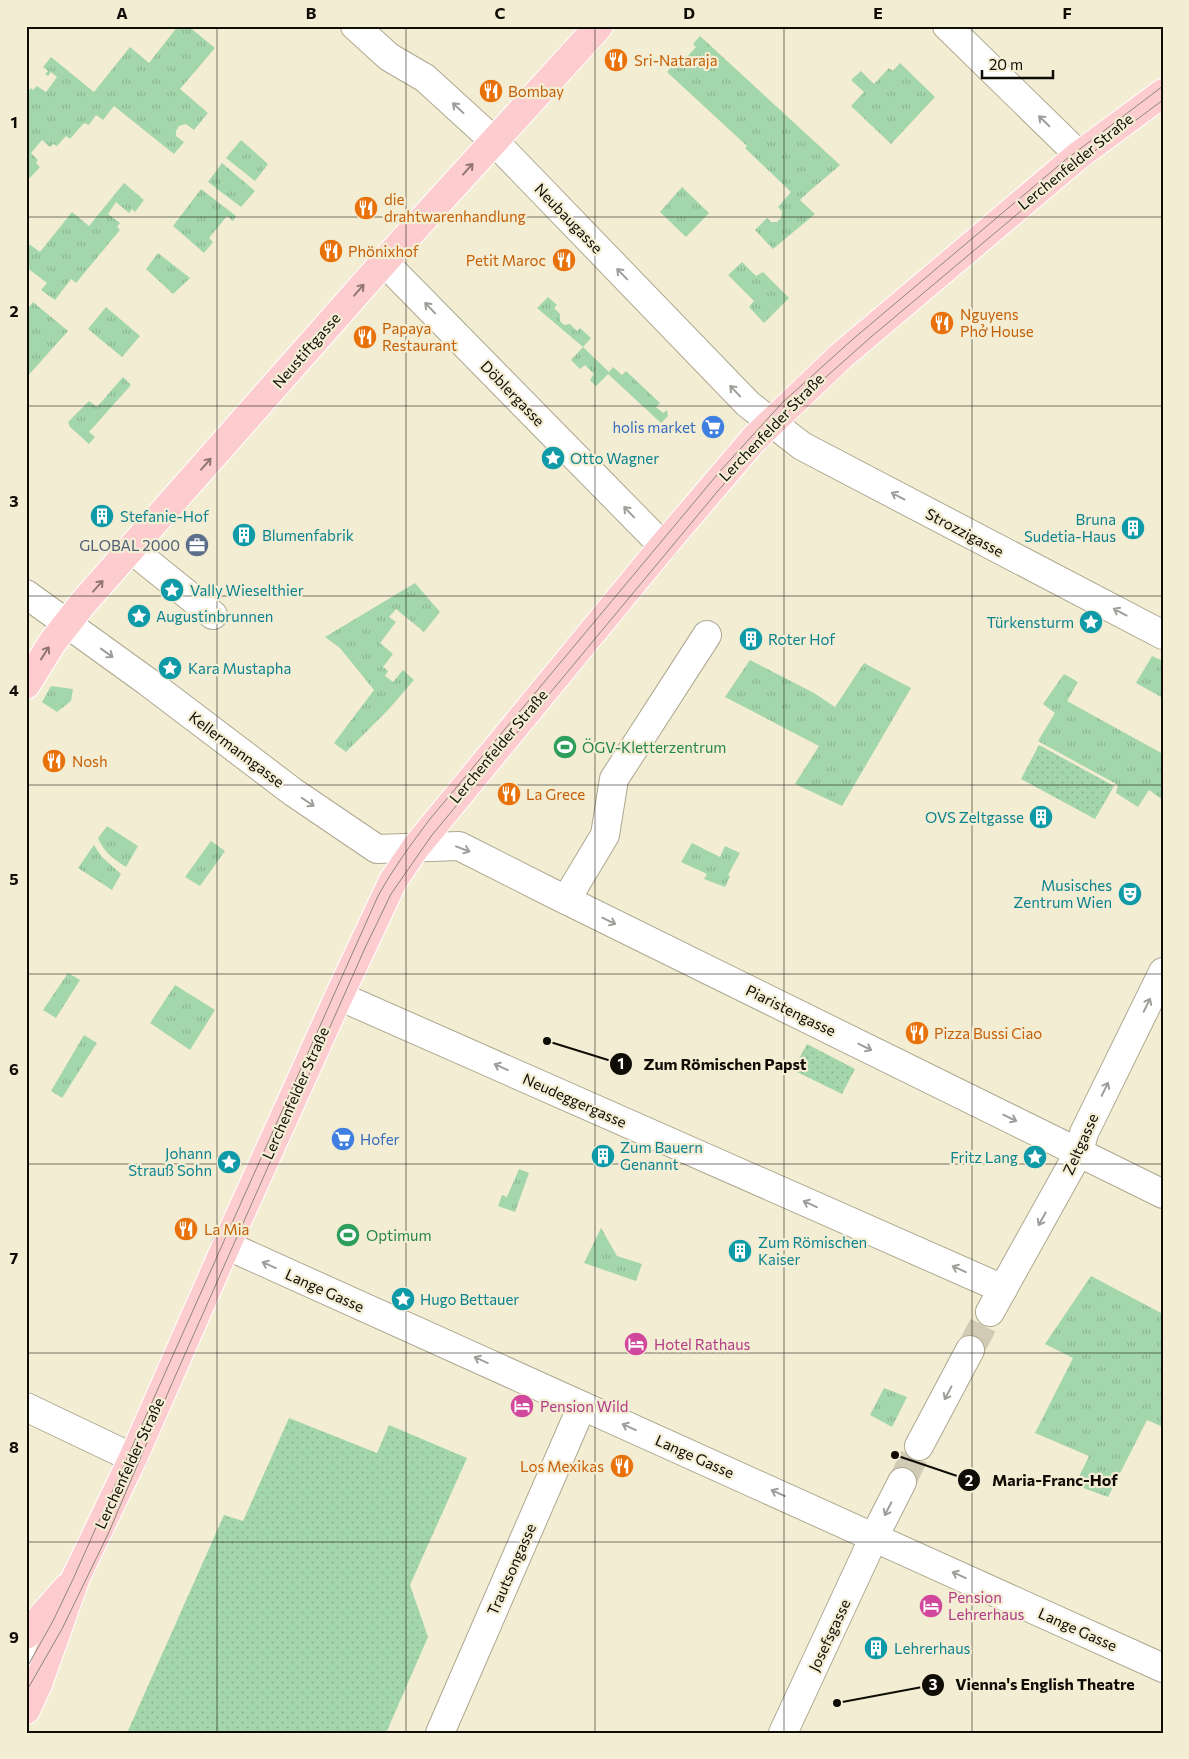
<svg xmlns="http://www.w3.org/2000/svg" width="1189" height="1759" font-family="Commissioner,sans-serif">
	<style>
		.grass { fill: url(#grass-tufts) }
		.park { fill: url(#park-dots) }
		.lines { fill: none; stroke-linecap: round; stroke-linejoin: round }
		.minor-tunnel { stroke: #d1cbb5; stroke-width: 28; stroke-dasharray: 28 14; stroke-linecap: butt }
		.minor-casing { stroke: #aea890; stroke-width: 30 }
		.major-casing { stroke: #fff; stroke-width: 30 }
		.minor { stroke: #fff; stroke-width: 28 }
		.major { stroke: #fdccce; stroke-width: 28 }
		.tram { stroke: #8c8877; stroke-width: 1 }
		.oneway { stroke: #9f9e9b }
		.oneway2 { stroke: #927674 }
		.grid { fill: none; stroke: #0f0d05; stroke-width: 1; stroke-opacity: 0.55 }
		.labels { text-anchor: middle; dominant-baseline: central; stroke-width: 4.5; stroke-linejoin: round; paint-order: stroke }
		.food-label { font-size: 15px; fill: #c56008; stroke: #f3edd4; text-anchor: start }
		.street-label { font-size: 15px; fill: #0f0d05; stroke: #f3edd4 }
		.shop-label { font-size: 15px; fill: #366cbe; stroke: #f3edd4; text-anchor: end }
		.culture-label { font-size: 15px; fill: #0d838f; stroke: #f3edd4; text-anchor: start }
		.service-label { font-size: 15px; fill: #4e5e75; stroke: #f3edd4; text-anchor: end }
		.leisure-label { font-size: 15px; fill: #27864d; stroke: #f3edd4; text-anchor: start }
		.hotel-label { font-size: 15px; fill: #b23c85; stroke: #f3edd4; text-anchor: start }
		.leader { fill: none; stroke: #0f0d05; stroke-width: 2 }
		.callout-dot { fill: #0f0d05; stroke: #f3edd4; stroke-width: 2 }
		.mark-label { font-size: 15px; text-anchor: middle; font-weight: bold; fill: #fff }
		.callout-label { font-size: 16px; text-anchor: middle; font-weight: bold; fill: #0f0d05; stroke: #f3edd4; stroke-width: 4.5; stroke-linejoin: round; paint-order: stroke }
		.neatline { fill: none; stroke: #0f0d05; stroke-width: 2 }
		.grid-label { font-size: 16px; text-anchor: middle; font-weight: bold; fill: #0f0d05 }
	</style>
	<defs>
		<pattern id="grass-tufts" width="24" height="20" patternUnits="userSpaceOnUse" patternTransform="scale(1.25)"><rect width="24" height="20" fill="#a4d6ac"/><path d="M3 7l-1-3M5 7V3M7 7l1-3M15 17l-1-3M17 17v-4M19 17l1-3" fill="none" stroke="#8cb692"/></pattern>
		<pattern id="park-dots" width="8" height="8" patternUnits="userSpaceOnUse" patternTransform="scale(1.25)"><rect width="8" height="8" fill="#a4d6ac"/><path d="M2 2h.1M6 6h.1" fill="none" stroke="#8cb692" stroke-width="1.8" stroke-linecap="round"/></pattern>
	</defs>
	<rect width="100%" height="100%" fill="#f3edd4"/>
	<g class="grass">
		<polygon points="178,26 188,26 215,48 180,89 208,113 194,130 186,124 179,126 176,131 176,136 184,142 174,154 114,106 103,120 96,115 89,125 84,123 70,139 66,136 57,146 53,144 50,147 42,140 31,153 38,160 36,163 40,167 30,178 26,175 26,93 31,88 33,90 37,86 46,92 57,77 51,72 48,76 45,74 48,71 43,67 51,57 94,92 130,47 149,63"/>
		<path d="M 700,36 L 840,165 C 827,177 813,187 800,200 L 815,214 L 773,249 L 755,230 L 767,218 L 771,222 L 777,222 L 781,218 L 782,211 L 778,207 L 791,192 L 745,148 L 747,146 L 667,72 L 681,56 L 685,59 L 696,47 L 693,44 Z"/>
		<polygon points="900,63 935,97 891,144 851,106 864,92 851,80 861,71 874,84 889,68 893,71"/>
		<polygon points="241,140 268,164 255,181 226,158"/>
		<polygon points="222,163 255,191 241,207 208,182"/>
		<polygon points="124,183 144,200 135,212 132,209 129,213 116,202 108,214 120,223 117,227 120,230 76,283 71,279 55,300 41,290 47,283 26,267 26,247 29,244 40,252 72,212 89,226"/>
		<polygon points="682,187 709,213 686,237 660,212"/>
		<polygon points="201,189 236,216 233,221 227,216 209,238 213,242 204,253 173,226"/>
		<polygon points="158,253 190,278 173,294 146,269"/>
		<polygon points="742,262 756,276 763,272 789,298 764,323 749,307 754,301 728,275"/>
		<polygon points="548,297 557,305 554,308 560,314 560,321 564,325 570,324 577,331 580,328 591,338 583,347 609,372 613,367 622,375 626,371 660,403 656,407 663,413 667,410 668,416 661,423 608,374 596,386 590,380 594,374 585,365 580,369 571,360 583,347 537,308"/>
		<polygon points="33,302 68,331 26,378 26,311"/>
		<polygon points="106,307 140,336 122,357 88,329"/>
		<polygon points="123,377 131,385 89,432 95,437 89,444 70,427 68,422 89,401 97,407"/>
		<polygon points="415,583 440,612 424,632 396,609 389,617 396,622 380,643 393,654 383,667 388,671 385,676 393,682 403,670 414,680 388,710 346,752 334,743 374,690 340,648 325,637"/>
		<polygon points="1152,656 1163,661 1163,698 1136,683"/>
		<polygon points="750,660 814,693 835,707 864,663 911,688 842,806 795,784 819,746 725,697"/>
		<polygon points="1064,674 1078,682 1067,701 1163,754 1163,800 1149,790 1138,807 1116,793 1118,785 1038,741 1055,713 1043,704"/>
		<polygon points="51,686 73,689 71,701 57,712 42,702"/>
		<path d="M 107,826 L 138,846 L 126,867 C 113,859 104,852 98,838 Z"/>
		<polygon points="211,841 225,851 200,886 185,877"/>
		<polygon points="692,843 720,857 725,846 740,853 728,875 730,876 725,887 704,879 707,874 681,862"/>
		<polygon points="94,845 101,856 121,874 112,890 78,868"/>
		<polygon points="68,973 80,980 56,1018 43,1010"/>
		<polygon points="175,985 215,1010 190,1050 150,1023"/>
		<polygon points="84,1035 97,1043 62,1098 51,1091"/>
		<polygon points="519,1169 529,1173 515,1212 498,1206 502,1195 507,1197"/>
		<polygon points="601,1228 617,1256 642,1264 636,1281 584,1263"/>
		<polygon points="1091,1276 1163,1314 1163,1427 1147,1420 1108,1497 1075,1485 1089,1456 1035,1433 1073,1358 1045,1344"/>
		<polygon points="884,1388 907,1397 892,1427 870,1415"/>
	</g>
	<g class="park">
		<polygon points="1039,745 1114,786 1095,819 1021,779"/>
		<polygon points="807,1044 855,1069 842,1094 793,1070"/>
		<polygon points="289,1418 377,1453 389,1425 467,1458 410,1585 428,1637 386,1733 127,1733 224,1515 243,1521"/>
	</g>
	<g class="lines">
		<g class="minor-tunnel">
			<polyline points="970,1350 990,1312"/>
			<polyline points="902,1482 919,1446"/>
		</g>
		<g class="minor-casing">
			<g id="minor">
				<polyline points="355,26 389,57 425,78 494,141 748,404 802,446 1163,635"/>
				<polyline points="947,26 1079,155"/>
				<polyline points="384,262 663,546"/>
				<polyline points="131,549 213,615"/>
				<polyline points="26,594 148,682 293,792 377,849 459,846 552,893 1163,1194"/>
				<polyline points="566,900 605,835 614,779 707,635"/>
				<polyline points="339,996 1003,1289"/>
				<polyline points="226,1245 1163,1668"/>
				<polyline points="990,1312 1079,1152 1084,1133 1163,972"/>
				<polyline points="26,1407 133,1458"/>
				<polyline points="919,1446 970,1350"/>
				<polyline points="26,1669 51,1625"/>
				<polyline points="440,1733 582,1406"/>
				<polyline points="783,1733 874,1537 902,1482"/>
			</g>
		</g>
		<g class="major-casing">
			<g id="major">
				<polyline points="26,685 52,643 83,603 384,262 599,26"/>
				<polyline points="26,1635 67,1588"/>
				<polyline points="26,1710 38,1684 76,1577 133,1458 230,1237 339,996 393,881 416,847 663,546 754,439 841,356 1079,155 1163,93"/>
			</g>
		</g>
		<use href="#minor" class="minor"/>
		<use href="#major" class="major"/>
		<g class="tram">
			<path d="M 26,1669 L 53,1621 L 74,1577 L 378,896 C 393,869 411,844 430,819 L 721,470 L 783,402 L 853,339 L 1064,161 L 1163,86"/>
			<polyline points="26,1692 62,1629 109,1532 170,1388 365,948 391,894 432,835 717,492 776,424 800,400 871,337 1021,211 1093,152 1163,100"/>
		</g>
	</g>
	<defs><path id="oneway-shaft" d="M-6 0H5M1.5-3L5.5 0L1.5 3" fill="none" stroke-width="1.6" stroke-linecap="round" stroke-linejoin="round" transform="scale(1.25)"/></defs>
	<g class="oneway">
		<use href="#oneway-shaft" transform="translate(458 108) rotate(-137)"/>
		<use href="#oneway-shaft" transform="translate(1044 121) rotate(-136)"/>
		<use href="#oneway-shaft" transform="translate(622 274) rotate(-134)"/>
		<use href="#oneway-shaft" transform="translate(430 308) rotate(-134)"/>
		<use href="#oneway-shaft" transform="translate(735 391) rotate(-134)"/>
		<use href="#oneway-shaft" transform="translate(898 496) rotate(-152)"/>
		<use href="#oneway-shaft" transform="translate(629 512) rotate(-134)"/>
		<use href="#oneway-shaft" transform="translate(1120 612) rotate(-152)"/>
		<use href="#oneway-shaft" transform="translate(107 653) rotate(36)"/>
		<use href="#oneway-shaft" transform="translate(308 802) rotate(34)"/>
		<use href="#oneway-shaft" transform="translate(463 849) rotate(21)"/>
		<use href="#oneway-shaft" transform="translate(609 921) rotate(26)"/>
		<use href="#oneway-shaft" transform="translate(1147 1005) rotate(-64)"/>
		<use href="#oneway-shaft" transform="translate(865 1047) rotate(26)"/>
		<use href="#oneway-shaft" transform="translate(501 1067) rotate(-156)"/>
		<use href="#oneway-shaft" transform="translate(1105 1089) rotate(-64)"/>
		<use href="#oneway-shaft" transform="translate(1010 1118) rotate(26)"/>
		<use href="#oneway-shaft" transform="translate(810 1204) rotate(-156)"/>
		<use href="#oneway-shaft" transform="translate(1042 1219) rotate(119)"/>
		<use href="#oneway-shaft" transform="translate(269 1265) rotate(-156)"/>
		<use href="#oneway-shaft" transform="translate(959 1269) rotate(-156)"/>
		<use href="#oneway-shaft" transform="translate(481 1360) rotate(-156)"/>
		<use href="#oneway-shaft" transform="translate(948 1393) rotate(118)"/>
		<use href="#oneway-shaft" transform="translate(629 1427) rotate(-156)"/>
		<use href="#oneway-shaft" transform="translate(778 1493) rotate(-156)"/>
		<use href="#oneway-shaft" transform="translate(888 1509) rotate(117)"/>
		<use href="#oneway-shaft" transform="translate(959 1575) rotate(-156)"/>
	</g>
	<g class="oneway2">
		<use href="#oneway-shaft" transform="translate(468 169) rotate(-48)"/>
		<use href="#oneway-shaft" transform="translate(359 290) rotate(-49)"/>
		<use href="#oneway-shaft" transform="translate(206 464) rotate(-49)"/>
		<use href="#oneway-shaft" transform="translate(98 586) rotate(-48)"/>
		<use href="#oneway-shaft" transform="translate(45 653) rotate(-58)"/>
	</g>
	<path class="grid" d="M 217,26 L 217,1733M 406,26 L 406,1733M 595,26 L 595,1733M 784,26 L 784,1733M 972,26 L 972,1733M 26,217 L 1163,217M 26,406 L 1163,406M 26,596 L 1163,596M 26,785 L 1163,785M 26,974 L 1163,974M 26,1164 L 1163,1164M 26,1353 L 1163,1353M 26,1542 L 1163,1542"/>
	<defs>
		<g id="restaurant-disc" transform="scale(1.25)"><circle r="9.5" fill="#e8710a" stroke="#f3edd4"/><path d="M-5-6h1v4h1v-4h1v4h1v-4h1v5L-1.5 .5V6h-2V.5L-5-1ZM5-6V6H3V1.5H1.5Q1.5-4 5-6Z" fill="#fff"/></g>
		<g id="supermarket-disc" transform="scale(1.25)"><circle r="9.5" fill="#3f7fe0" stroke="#f3edd4"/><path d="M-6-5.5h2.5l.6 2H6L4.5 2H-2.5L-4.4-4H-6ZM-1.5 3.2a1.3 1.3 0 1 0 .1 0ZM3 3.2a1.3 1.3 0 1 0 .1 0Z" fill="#fff"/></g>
		<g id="sight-disc" transform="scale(1.25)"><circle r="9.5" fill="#0f9aa8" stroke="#f3edd4"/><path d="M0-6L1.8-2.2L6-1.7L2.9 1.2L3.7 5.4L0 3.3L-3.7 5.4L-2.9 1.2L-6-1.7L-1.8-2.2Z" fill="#fff"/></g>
		<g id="building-disc" transform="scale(1.25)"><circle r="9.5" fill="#0f9aa8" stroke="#f3edd4"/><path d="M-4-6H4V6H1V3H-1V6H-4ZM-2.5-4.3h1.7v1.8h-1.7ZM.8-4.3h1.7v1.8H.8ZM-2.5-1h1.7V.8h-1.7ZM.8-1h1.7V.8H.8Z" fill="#fff"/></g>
		<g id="office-disc" transform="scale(1.25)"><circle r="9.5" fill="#5c6f8a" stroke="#f3edd4"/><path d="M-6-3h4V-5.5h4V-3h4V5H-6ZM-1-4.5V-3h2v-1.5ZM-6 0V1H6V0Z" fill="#fff"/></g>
		<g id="stadium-disc" transform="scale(1.25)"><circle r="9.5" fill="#2e9e5b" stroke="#f3edd4"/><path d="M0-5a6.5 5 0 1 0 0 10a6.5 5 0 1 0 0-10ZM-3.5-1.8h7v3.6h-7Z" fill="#fff"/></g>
		<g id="theatre-disc" transform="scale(1.25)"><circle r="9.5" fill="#0f9aa8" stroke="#f3edd4"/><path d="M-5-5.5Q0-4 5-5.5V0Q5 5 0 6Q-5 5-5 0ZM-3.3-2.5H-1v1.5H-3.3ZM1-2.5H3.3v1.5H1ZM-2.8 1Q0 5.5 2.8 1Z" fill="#fff"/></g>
		<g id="hotel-disc" transform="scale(1.25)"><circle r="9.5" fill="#d1479c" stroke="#f3edd4"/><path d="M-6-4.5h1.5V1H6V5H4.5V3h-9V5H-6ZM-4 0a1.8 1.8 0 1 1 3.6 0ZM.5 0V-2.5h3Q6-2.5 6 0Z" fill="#fff"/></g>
	</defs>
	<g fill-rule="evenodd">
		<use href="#restaurant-disc" x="616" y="60"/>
		<use href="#restaurant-disc" x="491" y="91"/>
		<use href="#restaurant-disc" x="366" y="208"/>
		<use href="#restaurant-disc" x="331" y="251"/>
		<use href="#restaurant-disc" x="564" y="260"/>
		<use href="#restaurant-disc" x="942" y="323"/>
		<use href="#restaurant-disc" x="365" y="337"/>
		<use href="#supermarket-disc" x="713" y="427"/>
		<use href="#sight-disc" x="553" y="458"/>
		<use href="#building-disc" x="102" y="516"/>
		<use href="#building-disc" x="1133" y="528"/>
		<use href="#building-disc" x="244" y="535"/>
		<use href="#office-disc" x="197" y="545"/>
		<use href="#sight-disc" x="172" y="590"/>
		<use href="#sight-disc" x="139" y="616"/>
		<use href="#sight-disc" x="1091" y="622"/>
		<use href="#building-disc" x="751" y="639"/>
		<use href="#sight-disc" x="170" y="668"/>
		<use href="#stadium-disc" x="565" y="747"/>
		<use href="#restaurant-disc" x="54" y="761"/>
		<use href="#restaurant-disc" x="509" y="794"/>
		<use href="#building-disc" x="1041" y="817"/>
		<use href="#theatre-disc" x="1130" y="894"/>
		<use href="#restaurant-disc" x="917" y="1033"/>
		<use href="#supermarket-disc" x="343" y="1139"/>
		<use href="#building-disc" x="603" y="1156"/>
		<use href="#sight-disc" x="1035" y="1157"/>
		<use href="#sight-disc" x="229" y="1162"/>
		<use href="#restaurant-disc" x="186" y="1229"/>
		<use href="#stadium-disc" x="348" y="1235"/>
		<use href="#building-disc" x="740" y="1251"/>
		<use href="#sight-disc" x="403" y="1299"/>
		<use href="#hotel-disc" x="636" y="1344"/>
		<use href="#hotel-disc" x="522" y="1406"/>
		<use href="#restaurant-disc" x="622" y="1466"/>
		<use href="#hotel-disc" x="931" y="1606"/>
		<use href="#building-disc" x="876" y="1648"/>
	</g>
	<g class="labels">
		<g class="food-label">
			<text x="634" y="60">Sri-Nataraja</text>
			<text x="508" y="91">Bombay</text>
			<text x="384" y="199">die<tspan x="384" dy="17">drahtwarenhandlung</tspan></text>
			<text x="348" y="251">Phönixhof</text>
			<text x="546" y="260" text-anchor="end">Petit Maroc</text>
			<text x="960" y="314">Nguyens<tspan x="960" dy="17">Phở House</tspan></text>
			<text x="382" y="328">Papaya<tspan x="382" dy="17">Restaurant</tspan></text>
			<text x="72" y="761">Nosh</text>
			<text x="526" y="794">La Grece</text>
			<text x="934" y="1033">Pizza Bussi Ciao</text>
			<text x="204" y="1229">La Mia</text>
			<text x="604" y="1466" text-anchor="end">Los Mexikas</text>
		</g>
		<g class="street-label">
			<text transform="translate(1075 161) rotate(-39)">Lerchenfelder Straße</text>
			<text transform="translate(569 218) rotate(46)">Neubaugasse</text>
			<text transform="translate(306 350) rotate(-49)">Neustiftgasse</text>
			<text transform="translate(513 393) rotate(46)">Döblergasse</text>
			<text transform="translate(771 427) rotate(-46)">Lerchenfelder Straße</text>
			<text transform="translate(965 532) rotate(28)">Strozzigasse</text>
			<text transform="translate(498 746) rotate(-50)">Lerchenfelder Straße</text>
			<text transform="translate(237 749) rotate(37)">Kellermanngasse</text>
			<text transform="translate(791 1010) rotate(26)">Piaristengasse</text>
			<text transform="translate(295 1093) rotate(-66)">Lerchenfelder Straße</text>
			<text transform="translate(575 1100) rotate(24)">Neudeggergasse</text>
			<text transform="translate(1080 1144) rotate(-66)">Zeltgasse</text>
			<text transform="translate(325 1290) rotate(24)">Lange Gasse</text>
			<text transform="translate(695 1456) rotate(24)">Lange Gasse</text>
			<text transform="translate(129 1463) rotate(-65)">Lerchenfelder Straße</text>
			<text transform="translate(511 1569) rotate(-66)">Trautsongasse</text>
			<text transform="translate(1078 1629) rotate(24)">Lange Gasse</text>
			<text transform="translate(829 1635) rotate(-65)">Josefsgasse</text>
		</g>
		<g class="shop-label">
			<text x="696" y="427">holis market</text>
			<text x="360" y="1139" text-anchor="start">Hofer</text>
		</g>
		<g class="culture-label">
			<text x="570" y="458">Otto Wagner</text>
			<text x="120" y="516">Stefanie-Hof</text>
			<text x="1116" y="519" text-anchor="end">Bruna<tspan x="1116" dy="17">Sudetia-Haus</tspan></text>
			<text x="262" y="535">Blumenfabrik</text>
			<text x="190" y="590">Vally Wieselthier</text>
			<text x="156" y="616">Augustinbrunnen</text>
			<text x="1074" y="622" text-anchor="end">Türkensturm</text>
			<text x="768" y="639">Roter Hof</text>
			<text x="188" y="668">Kara Mustapha</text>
			<text x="1024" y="817" text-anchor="end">OVS Zeltgasse</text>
			<text x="1112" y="885" text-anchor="end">Musisches<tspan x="1112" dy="17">Zentrum Wien</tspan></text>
			<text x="620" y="1147">Zum Bauern<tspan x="620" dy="17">Genannt</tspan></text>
			<text x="212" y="1153" text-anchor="end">Johann<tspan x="212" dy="17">Strauß Sohn</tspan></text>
			<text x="1018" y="1157" text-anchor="end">Fritz Lang</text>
			<text x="758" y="1242">Zum Römischen<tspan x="758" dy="17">Kaiser</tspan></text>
			<text x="420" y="1299">Hugo Bettauer</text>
			<text x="894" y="1648">Lehrerhaus</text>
		</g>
		<g class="service-label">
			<text x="180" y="545">GLOBAL 2000</text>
		</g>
		<g class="leisure-label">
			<text x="582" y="747">ÖGV-Kletterzentrum</text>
			<text x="366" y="1235">Optimum</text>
		</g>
		<g class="hotel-label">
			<text x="654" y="1344">Hotel Rathaus</text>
			<text x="540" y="1406">Pension Wild</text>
			<text x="948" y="1597">Pension<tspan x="948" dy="17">Lehrerhaus</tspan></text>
		</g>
	</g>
	<path class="leader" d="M547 1041L621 1064M895 1455L969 1480M837 1703L933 1685"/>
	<g class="callout-dot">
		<circle cx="547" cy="1041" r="5"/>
		<circle cx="895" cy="1455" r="5"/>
		<circle cx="837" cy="1703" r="5"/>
		<circle cx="621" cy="1064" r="12"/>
		<circle cx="969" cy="1480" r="12"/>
		<circle cx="933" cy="1685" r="12"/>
	</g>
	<g class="mark-label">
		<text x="621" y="1069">1</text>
		<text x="969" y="1486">2</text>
		<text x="933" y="1690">3</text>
	</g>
	<g class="callout-label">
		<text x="725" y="1070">Zum Römischen Papst</text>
		<text x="1055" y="1486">Maria-Franc-Hof</text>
		<text x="1045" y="1690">Vienna's English Theatre</text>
	</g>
	<rect width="1189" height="1759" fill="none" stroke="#f3edd4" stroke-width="55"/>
	<path d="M982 70v8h71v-8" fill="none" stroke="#0f0d05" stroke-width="2.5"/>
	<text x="989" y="70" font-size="15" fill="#0f0d05" stroke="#f3edd4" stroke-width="4" paint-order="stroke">20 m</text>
	<rect x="28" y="28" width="1134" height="1704" class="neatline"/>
	<g class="grid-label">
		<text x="122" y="19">A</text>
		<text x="311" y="19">B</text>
		<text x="500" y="19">C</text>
		<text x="689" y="19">D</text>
		<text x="878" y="19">E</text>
		<text x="1067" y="19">F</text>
		<text x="14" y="128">1</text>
		<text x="14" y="317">2</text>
		<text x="14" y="507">3</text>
		<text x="14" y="696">4</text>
		<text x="14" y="885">5</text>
		<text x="14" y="1075">6</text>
		<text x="14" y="1264">7</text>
		<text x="14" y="1453">8</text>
		<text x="14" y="1643">9</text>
	</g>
</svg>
